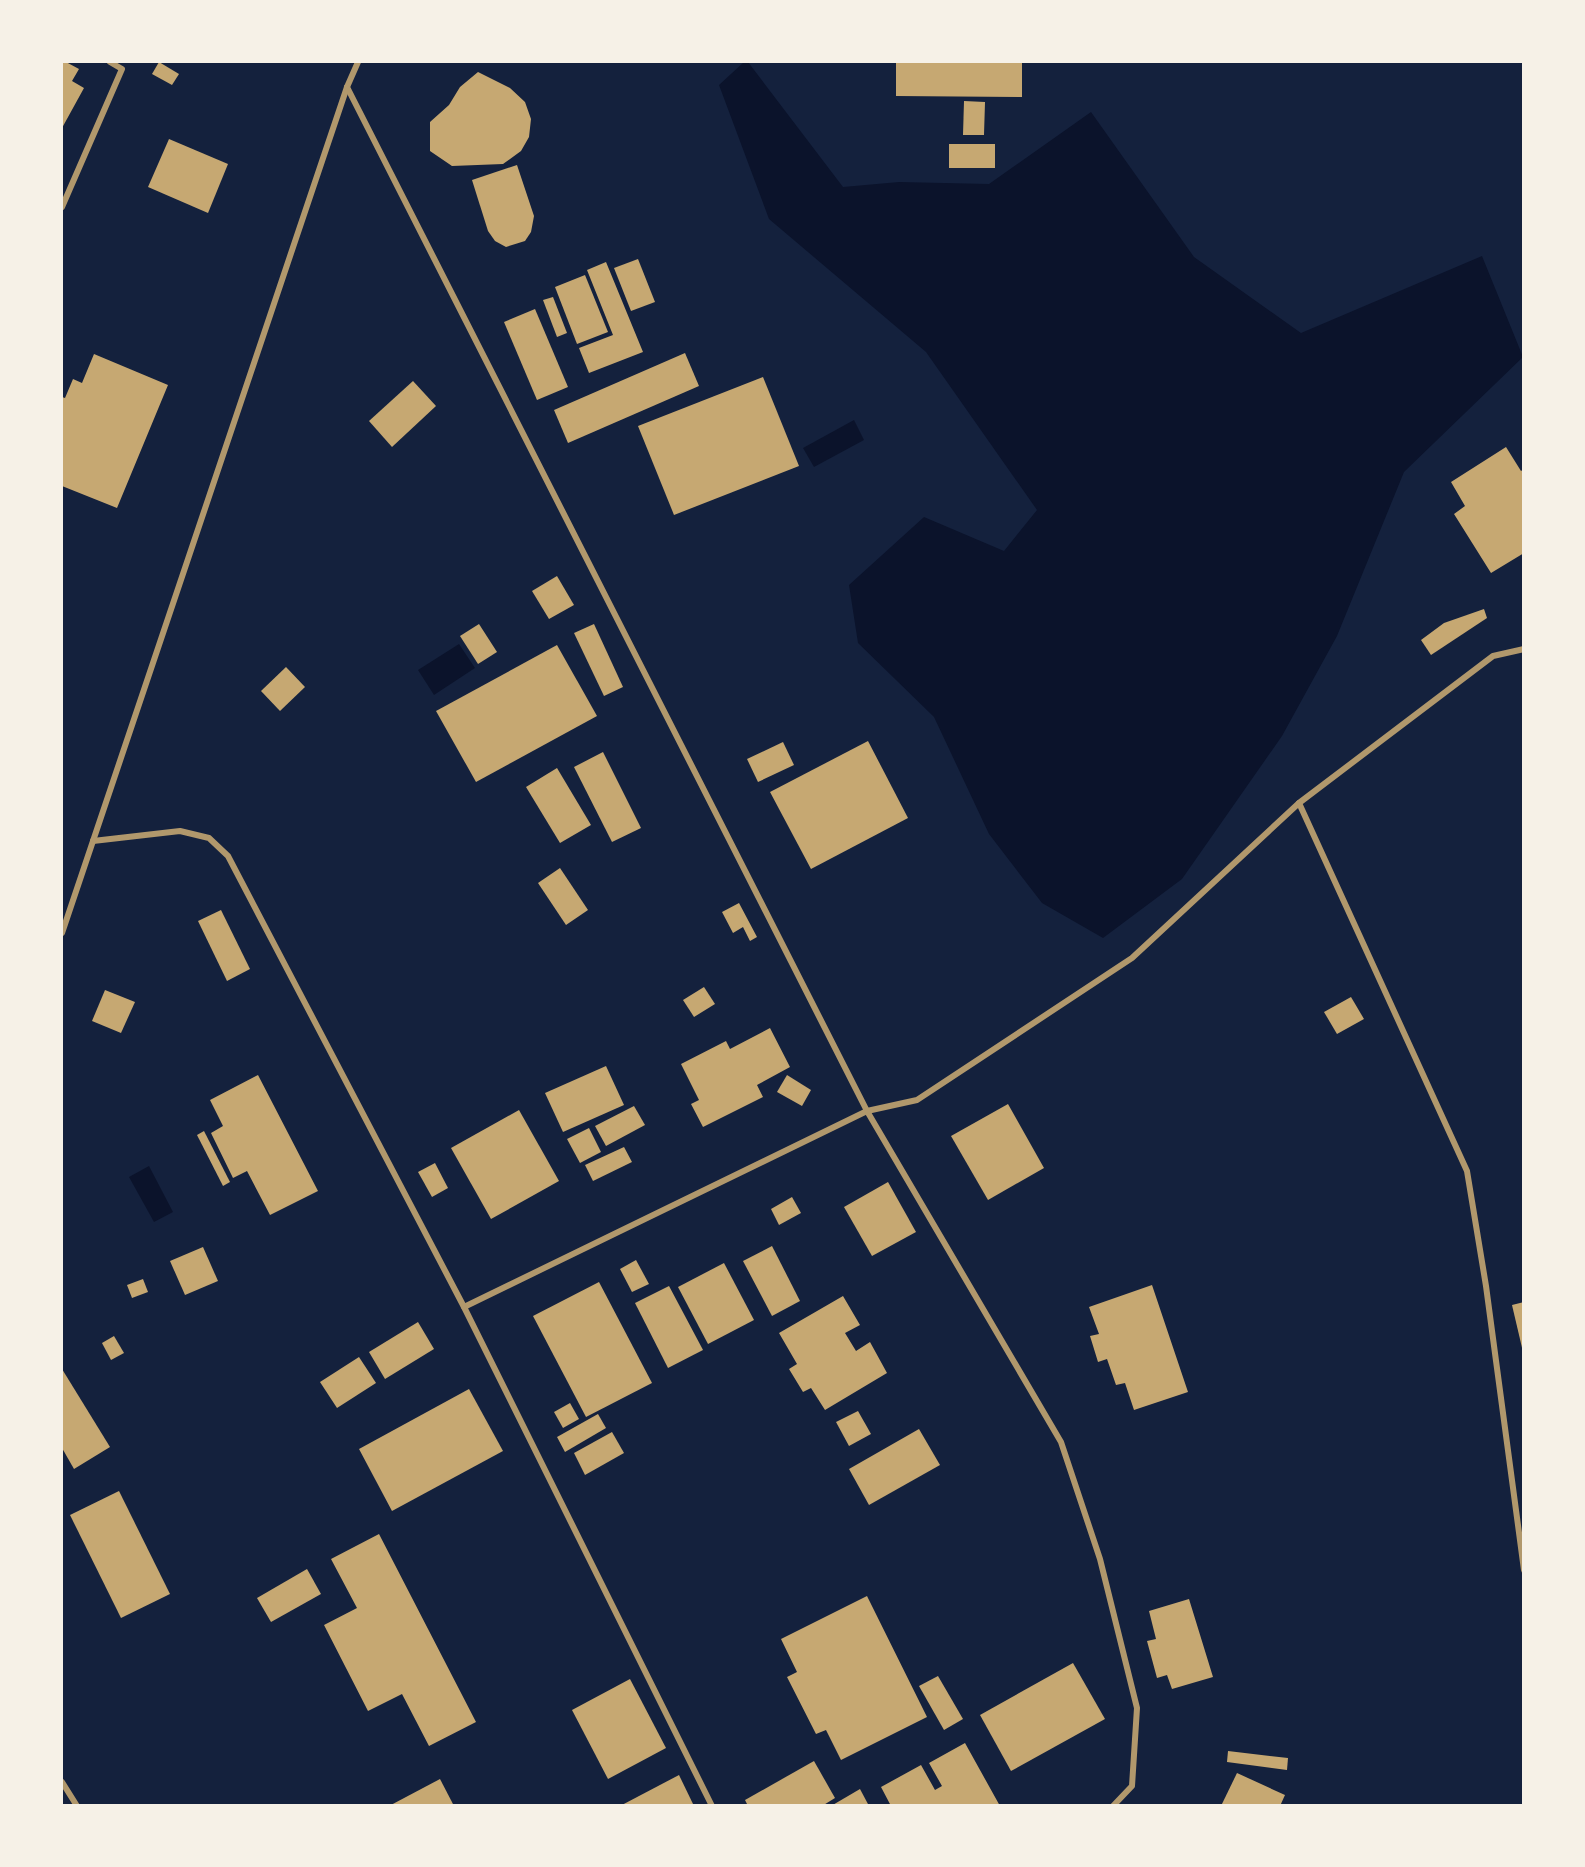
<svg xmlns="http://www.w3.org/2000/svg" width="1585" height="1867" font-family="Merriweather,serif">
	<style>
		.water { fill: #0b132b }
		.building { fill: #c6a872 }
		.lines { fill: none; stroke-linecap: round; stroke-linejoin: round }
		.minor { stroke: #b1986c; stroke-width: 6 }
	</style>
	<rect width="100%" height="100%" fill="#14213d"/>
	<g class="water">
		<polygon points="744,62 748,62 843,187 899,182 989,184 1091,112 1194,257 1301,333 1482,256 1523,357 1404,472 1337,636 1282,736 1182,879 1103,938 1042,903 989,834 934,717 858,643 849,585 924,517 1004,551 1037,510 926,352 769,219 719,85"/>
		<polygon points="854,420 864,440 814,467 803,448"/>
		<polygon points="459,644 475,668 434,695 418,670"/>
		<polygon points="149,1166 173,1212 154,1222 129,1177"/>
	</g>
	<g class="building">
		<polygon points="62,62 66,62 79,69 72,81 84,88 62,128"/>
		<polygon points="159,62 179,74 172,85 152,74"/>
		<polygon points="896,62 1022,62 1022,97 896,96"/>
		<polygon points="478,72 510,88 525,102 531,119 529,137 521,151 503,164 452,166 430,151 430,122 449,105 460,87"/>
		<polygon points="964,101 985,102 984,135 963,135"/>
		<polygon points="169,139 228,164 208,213 148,187"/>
		<rect x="949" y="144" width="46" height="24"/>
		<polygon points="517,165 534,216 531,232 525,241 506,247 495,241 488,231 472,180"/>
		<polygon points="638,259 655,302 631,311 614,268"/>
		<polygon points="606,262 643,352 589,373 579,348 613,335 587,270"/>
		<polygon points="585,275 608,332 577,344 555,287"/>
		<polygon points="553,297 567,333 557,337 543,300"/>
		<polygon points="535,309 568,387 537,400 504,322"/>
		<polygon points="685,353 699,386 568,443 554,410"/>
		<polygon points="94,354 168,385 117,508 62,486 62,397 65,398 73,379 82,383"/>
		<polygon points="763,377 799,466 674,515 638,426"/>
		<polygon points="413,381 436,406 392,447 369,421"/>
		<polygon points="1506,447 1521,471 1524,469 1524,553 1491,573 1454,514 1465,506 1451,482"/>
		<polygon points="557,576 574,605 549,619 532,591"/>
		<polygon points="1484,609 1487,618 1431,655 1421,640 1444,623"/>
		<polygon points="479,624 497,652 478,664 460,636"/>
		<polygon points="594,624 623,687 604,696 574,633"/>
		<polygon points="557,645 597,716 476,782 436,711"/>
		<polygon points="286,667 305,687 280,711 261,691"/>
		<polygon points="868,741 908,818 811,869 770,792"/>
		<polygon points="783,742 794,765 758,782 747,759"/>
		<polygon points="603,752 641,828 612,842 574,767"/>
		<polygon points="557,768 591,825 560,843 526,787"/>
		<polygon points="560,868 588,910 566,925 538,883"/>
		<polygon points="739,903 757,937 750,941 743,927 733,933 722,912"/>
		<polygon points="221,910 250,969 227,981 198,921"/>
		<polygon points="704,987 715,1004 694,1017 683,1000"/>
		<polygon points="105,990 135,1002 121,1033 92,1021"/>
		<polygon points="1351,997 1364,1019 1337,1034 1324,1012"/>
		<polygon points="770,1028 790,1067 757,1085 763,1097 703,1127 691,1104 699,1100 681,1064 726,1041 730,1049"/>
		<polygon points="606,1066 624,1105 563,1132 545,1093"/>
		<polygon points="258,1075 318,1191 270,1215 247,1171 233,1178 211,1133 223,1126 210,1100"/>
		<polygon points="787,1075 811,1090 802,1106 777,1092"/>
		<polygon points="1008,1104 1044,1168 988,1200 951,1136"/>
		<polygon points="634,1106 645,1125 606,1146 595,1126"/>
		<polygon points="519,1110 559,1181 491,1219 451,1148"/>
		<polygon points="589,1128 601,1152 580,1163 567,1139"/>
		<polygon points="204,1131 230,1182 223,1186 197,1135"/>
		<polygon points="624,1147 632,1162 593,1181 585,1165"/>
		<polygon points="435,1163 448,1188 432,1197 418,1172"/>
		<polygon points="888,1182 916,1232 872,1256 844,1207"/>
		<polygon points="792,1197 801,1213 779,1225 771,1209"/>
		<polygon points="772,1246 800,1301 772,1316 743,1261"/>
		<polygon points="203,1247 218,1281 185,1295 170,1261"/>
		<polygon points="636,1260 649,1284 632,1292 620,1269"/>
		<polygon points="724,1263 754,1320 708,1344 678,1287"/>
		<polygon points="143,1279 148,1292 132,1298 127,1285"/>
		<polygon points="599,1282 652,1383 586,1417 533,1316"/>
		<polygon points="1152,1285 1188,1392 1134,1410 1125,1383 1116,1385 1107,1359 1098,1362 1090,1336 1099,1334 1089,1307"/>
		<polygon points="669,1286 703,1350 668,1368 635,1303"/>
		<polygon points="843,1296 860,1325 845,1333 856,1351 870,1342 887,1373 825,1410 811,1388 803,1392 789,1369 797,1364 779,1333"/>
		<polygon points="1524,1302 1524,1352 1523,1352 1512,1305"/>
		<polygon points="418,1322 434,1349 385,1379 369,1352"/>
		<polygon points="114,1336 124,1353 111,1360 102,1343"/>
		<polygon points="359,1357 376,1383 337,1408 320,1382"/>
		<polygon points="62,1369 110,1447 74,1469 62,1448"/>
		<polygon points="469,1389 503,1451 392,1511 359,1449"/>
		<polygon points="570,1403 579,1419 563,1428 554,1412"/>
		<polygon points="858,1411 871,1434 849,1446 836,1422"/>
		<polygon points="598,1414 606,1428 565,1452 557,1437"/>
		<polygon points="919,1429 940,1465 869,1505 849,1469"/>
		<polygon points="612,1432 624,1453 585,1475 574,1453"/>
		<polygon points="119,1491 170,1594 121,1618 70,1515"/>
		<polygon points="379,1534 476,1722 429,1746 402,1694 368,1711 324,1625 357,1608 331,1559"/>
		<polygon points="307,1569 321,1594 271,1622 257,1598"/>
		<polygon points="867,1596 927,1717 841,1760 826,1730 816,1734 787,1677 797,1672 781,1639"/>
		<polygon points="1189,1599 1213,1677 1172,1689 1167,1675 1157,1678 1147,1641 1156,1639 1149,1611"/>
		<polygon points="1073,1663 1105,1719 1011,1771 980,1715"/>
		<polygon points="938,1676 963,1719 944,1730 919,1686"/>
		<polygon points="630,1679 666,1748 608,1779 572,1710"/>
		<polygon points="965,1743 1000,1806 891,1806 881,1787 921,1765 935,1790 942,1786 929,1763"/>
		<polygon points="1228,1751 1288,1758 1287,1770 1227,1762"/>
		<polygon points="814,1761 835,1798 822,1806 748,1806 745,1800"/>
		<polygon points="1237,1773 1285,1795 1280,1806 1221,1806"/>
		<polygon points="679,1775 694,1806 620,1806"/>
		<polygon points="440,1779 454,1806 389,1806"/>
		<polygon points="860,1789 869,1806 831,1806"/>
	</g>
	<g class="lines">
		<g class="minor">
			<polyline points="347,87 867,1111 1061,1442 1100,1559 1137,1708 1132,1786 1113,1806"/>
			<polyline points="62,207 122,69 110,62"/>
			<polyline points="1299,803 1467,1171 1486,1286 1524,1570"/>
			<polyline points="93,841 180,831 209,838 228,856 464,1307 712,1806"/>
			<polyline points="62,933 347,87 358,62"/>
			<polyline points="464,1307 867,1111 917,1100 1132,958 1299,803 1493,656 1524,649"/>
			<polyline points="62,1782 77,1806"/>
		</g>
	</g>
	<rect width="1585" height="1867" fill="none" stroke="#f6f1e7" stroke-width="126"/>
</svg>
